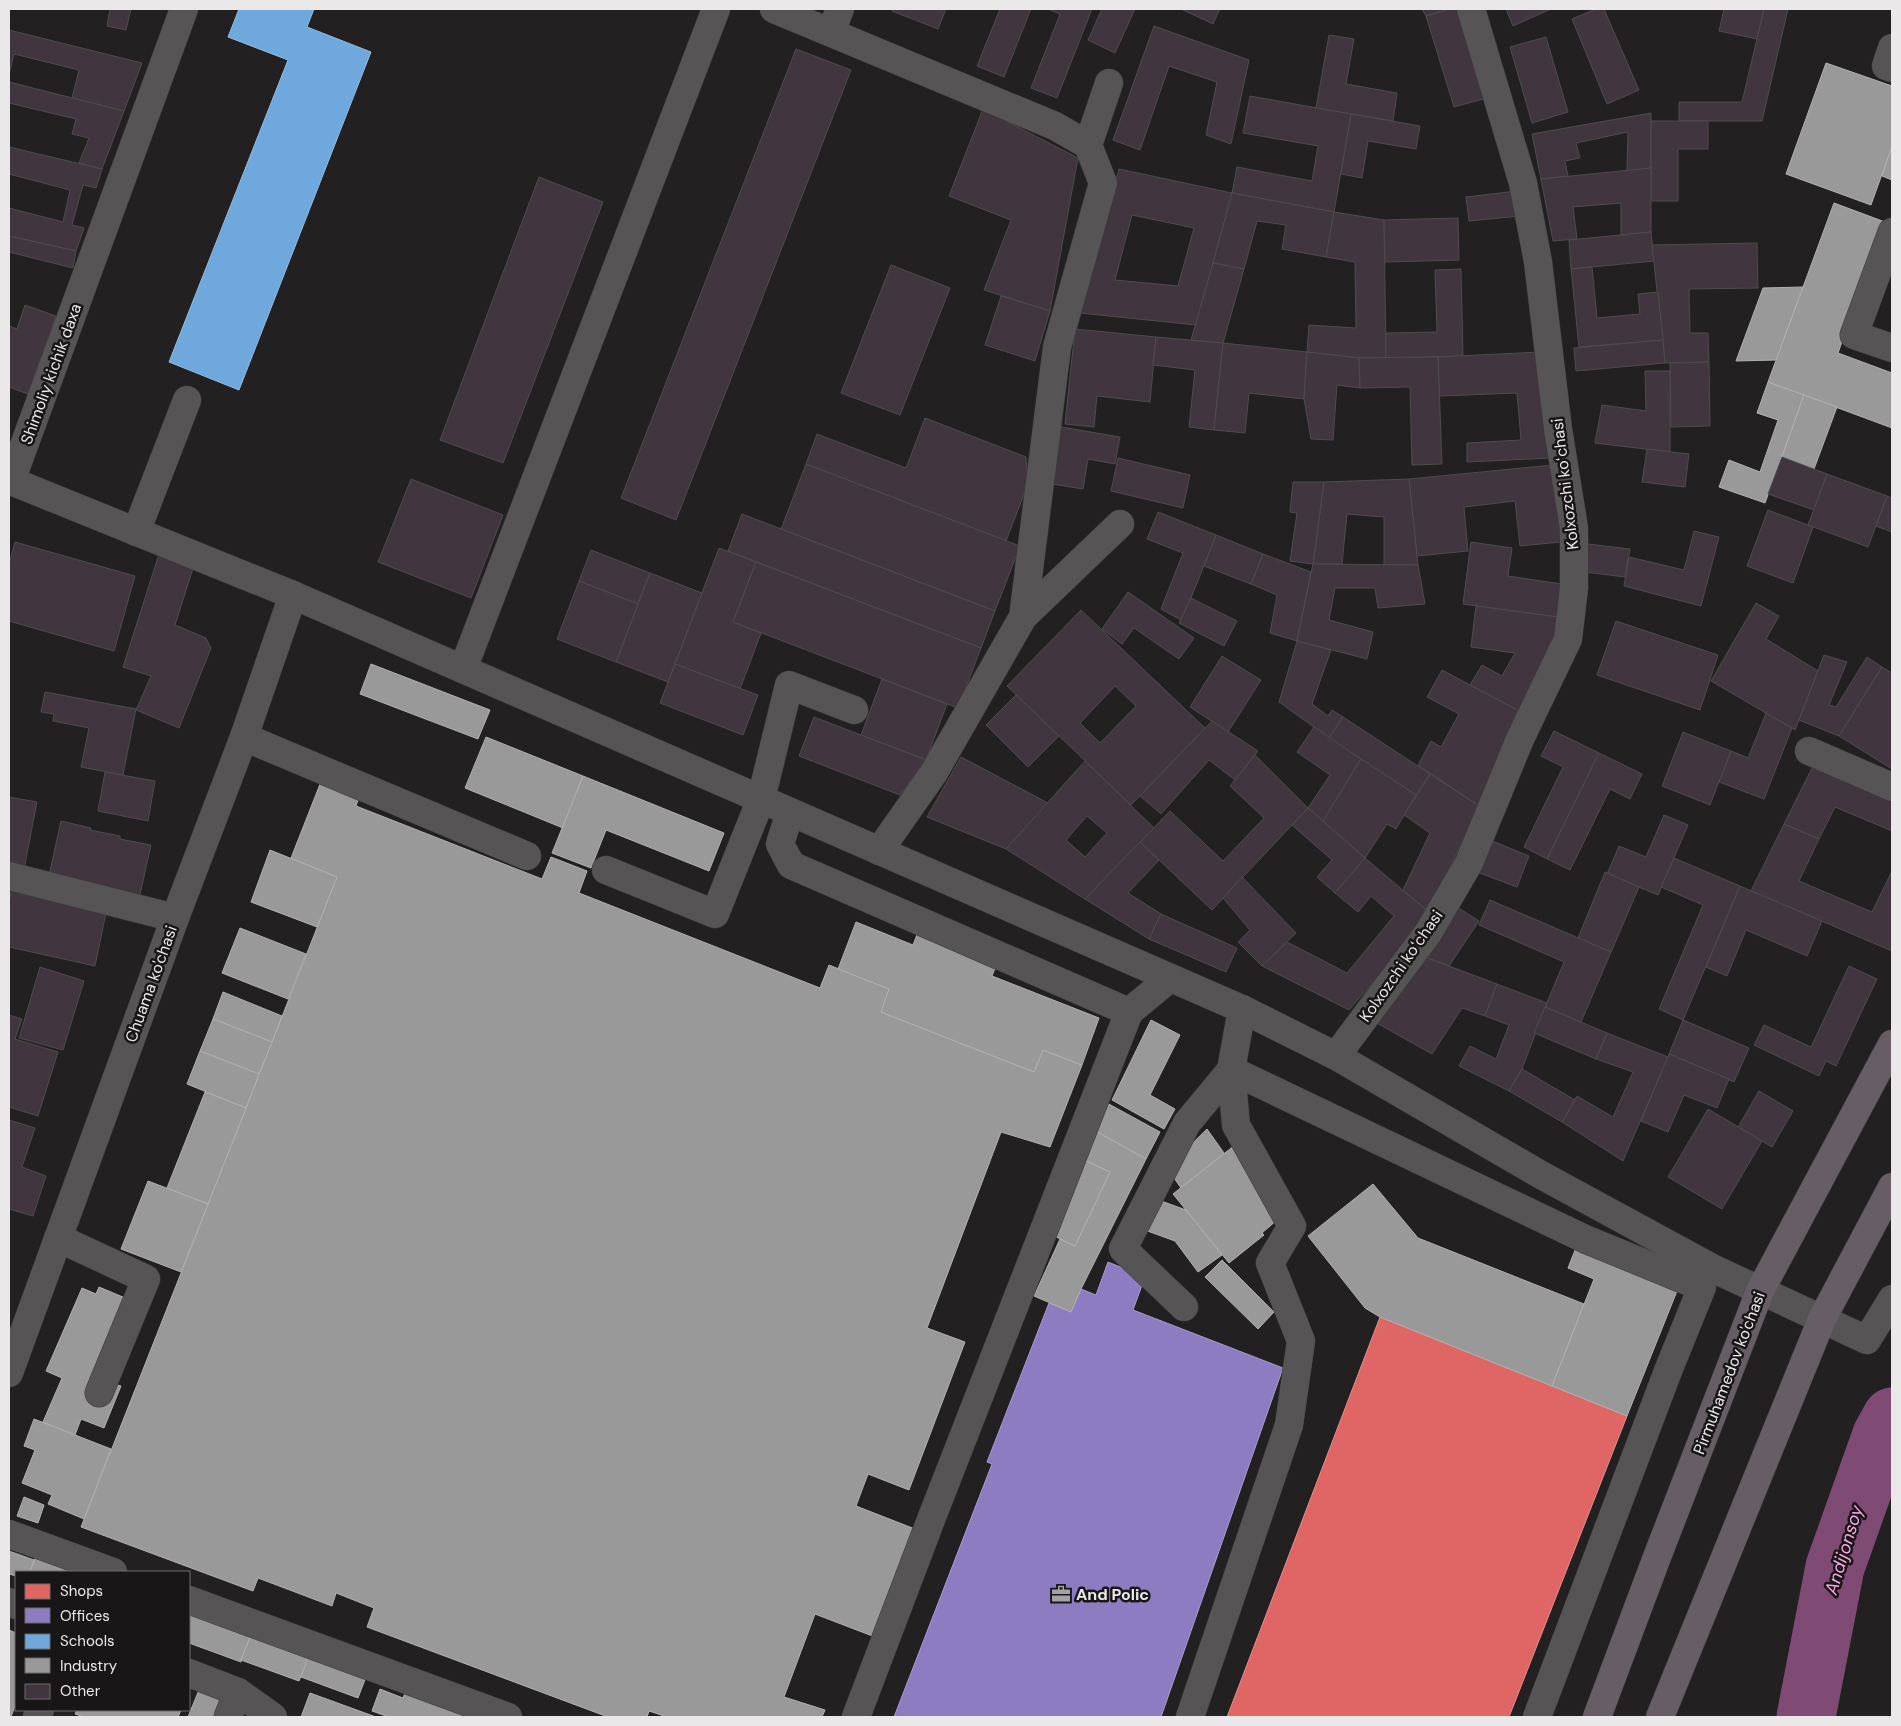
<svg xmlns="http://www.w3.org/2000/svg" width="1901" height="1726" font-family="'DM Sans',sans-serif">
	<style>
		.shops { fill: #e06666; stroke: #e38d8e }
		.offices { fill: #8e7cc3; stroke: #aa9ccf }
		.schools { fill: #6fa8dc; stroke: #94bbe0 }
		.industry { fill: #999; stroke: #b2b1b1 }
		.lines { fill: none; stroke-linecap: round; stroke-linejoin: round }
		.river { stroke: #7f4b75; stroke-width: 59 }
		.building { fill: #41363f; stroke: #4e4c4d; fill-rule: evenodd }
		.minor-casing { stroke: #3c3a3b; stroke-width: 29 }
		.major-casing { stroke: #3c3a3b; stroke-width: 29 }
		.minor { stroke: #565455; stroke-width: 28 }
		.major { stroke: #675d65; stroke-width: 28 }
		.labels { text-anchor: middle; dominant-baseline: central; stroke-width: 5; stroke-linejoin: round; paint-order: stroke }
		.street-label { font-size: 16px; fill: #ebe8ea; stroke: #191618 }
		.poi-label { font-size: 16px; font-weight: bold; fill: #ebe8ea; stroke: #191618; text-anchor: start }
		.water-label { font-size: 18px; font-style: italic; fill: #faa7e8; stroke: #191618 }
	</style>
	<rect width="100%" height="100%" fill="#222021"/>
	<polygon class="shops" points="1380,1317 1627,1416 1509,1717 1227,1717"/>
	<polygon class="offices" points="1108,1262 1145,1277 1133,1310 1283,1368 1161,1717 894,1717 992,1464 987,1462 1049,1303 1071,1312 1081,1289 1096,1295"/>
	<polygon class="schools" points="239,9 314,9 307,27 371,52 239,390 169,362 288,60 228,37"/>
	<g class="industry">
		<polygon points="1826,63 1892,86 1892,146 1871,205 1786,174"/>
		<polygon points="1892,146 1892,180 1882,176"/>
		<polygon points="1834,203 1885,222 1838,353 1892,373 1892,428 1768,382"/>
		<polygon points="1803,287 1776,360 1736,361 1763,288"/>
		<polygon points="1768,382 1804,395 1765,503 1719,487 1729,460 1760,472 1778,420 1757,413"/>
		<polygon points="1804,395 1837,407 1814,469 1782,457"/>
		<polygon points="371,664 490,710 478,739 360,694"/>
		<polygon points="486,737 583,776 563,828 465,788"/>
		<polygon points="324,774 362,789 356,806 542,879 551,857 587,871 579,893 820,988 829,965 889,989 881,1012 1034,1072 1043,1050 1082,1065 1050,1147 1001,1132 927,1328 965,1342 909,1490 868,1474 856,1506 915,1529 875,1637 815,1614 784,1697 825,1710 822,1717 667,1717 649,1711 647,1717 608,1717 367,1627 374,1608 336,1593 332,1606 258,1578 253,1591 81,1527 337,877 291,858"/>
		<polygon points="583,776 724,833 709,871 606,830 591,868 552,853"/>
		<polygon points="270,850 337,877 317,927 251,902"/>
		<polygon points="856,922 913,945 920,927 999,958 992,976 1099,1018 1082,1065 1043,1050 1034,1072 881,1012 889,989 838,969"/>
		<polygon points="240,928 306,954 288,999 222,973"/>
		<polygon points="223,992 282,1016 272,1042 213,1019"/>
		<polygon points="213,1019 272,1042 259,1074 200,1051"/>
		<polygon points="1151,1020 1180,1035 1150,1095 1175,1109 1164,1129 1112,1100"/>
		<polygon points="200,1051 259,1074 246,1108 187,1084"/>
		<polygon points="205,1092 246,1108 208,1204 167,1188"/>
		<polygon points="1107,1103 1160,1132 1146,1159 1092,1129"/>
		<polygon points="1207,1129 1224,1153 1181,1188 1167,1168"/>
		<polygon points="1097,1132 1146,1159 1081,1289 1071,1312 1034,1296 1060,1239 1075,1246 1110,1172 1084,1160"/>
		<polygon points="1235,1145 1277,1220 1262,1233 1264,1235 1229,1263 1173,1194"/>
		<polygon points="1084,1160 1110,1172 1075,1246 1050,1234"/>
		<polygon points="148,1181 208,1204 181,1272 121,1249"/>
		<polygon points="1373,1184 1418,1238 1584,1304 1552,1386 1380,1317 1365,1308 1308,1236"/>
		<polygon points="1153,1198 1186,1210 1222,1255 1198,1272 1175,1241 1142,1229"/>
		<polygon points="1579,1240 1681,1281 1627,1416 1552,1386 1594,1279 1568,1268"/>
		<polygon points="1222,1260 1274,1312 1258,1329 1205,1277"/>
		<polygon points="99,1287 130,1300 88,1402 102,1407 111,1383 121,1386 104,1428 81,1419 75,1435 43,1422 62,1378 46,1371 82,1288 96,1294"/>
		<polygon points="34,1419 111,1449 84,1519 48,1504 52,1495 22,1483 35,1450 24,1446"/>
		<polygon points="24,1497 44,1505 38,1523 17,1516"/>
		<polygon points="9,1551 34,1560 30,1572 16,1572 16,1576 9,1574"/>
		<polygon points="37,1553 88,1572 30,1572"/>
		<polygon points="189,1609 252,1632 241,1662 189,1643"/>
		<polygon points="9,1630 16,1633 16,1703 11,1717 9,1717"/>
		<polygon points="250,1637 308,1659 299,1681 241,1660"/>
		<polygon points="308,1657 366,1677 358,1698 301,1677"/>
		<polygon points="380,1689 403,1698 405,1693 470,1717 389,1717 372,1711"/>
		<polygon points="199,1690 225,1700 218,1717 188,1717"/>
		<polygon points="310,1693 376,1717 301,1717"/>
		<polygon points="77,1710 181,1710 178,1717 84,1717 75,1714"/>
	</g>
	<g class="lines">
		<polyline class="river" points="1806,1717 1835,1567 1882,1435 1892,1417"/>
	</g>
	<g class="building">
		<polygon points="110,9 131,9 126,30 107,26"/>
		<polygon points="893,9 946,9 938,29 892,11"/>
		<polygon points="1000,9 1031,9 1004,77 977,66"/>
		<polygon points="1048,9 1092,9 1057,98 1031,88 1060,14"/>
		<polygon points="1102,9 1135,9 1115,53 1088,40"/>
		<polygon points="1181,9 1220,9 1213,24"/>
		<polygon points="1422,9 1449,9 1426,16"/>
		<polygon points="1449,9 1459,9 1487,98 1454,107 1426,16"/>
		<polygon points="1506,9 1551,9 1513,26"/>
		<polygon points="1596,9 1604,9 1639,90 1607,104 1572,19"/>
		<polygon points="1724,9 1764,9 1757,39 1719,31"/>
		<polygon points="1764,9 1788,9 1762,121 1679,121 1679,102 1742,102"/>
		<polygon points="1154,26 1249,60 1231,144 1206,135 1217,82 1169,66 1140,150 1113,140"/>
		<polygon points="9,30 142,63 124,111 72,98 79,70 14,54 9,75"/>
		<polygon points="1329,35 1354,39 1346,84 1397,93 1393,121 1316,108"/>
		<polygon points="1546,37 1568,112 1532,123 1510,47"/>
		<polygon points="796,49 851,70 676,520 621,498"/>
		<polygon points="9,82 124,111 102,169 79,163 89,138 72,134 76,119 9,103"/>
		<polygon points="1250,96 1351,114 1334,212 1232,193 1237,167 1312,181 1318,146 1243,133"/>
		<polygon points="983,109 1078,158 1050,311 984,290 1011,220 949,196"/>
		<polygon points="1651,113 1651,168 1627,171 1628,132 1576,143 1580,158 1565,161 1568,176 1541,179 1532,134"/>
		<polygon points="1351,114 1420,126 1416,149 1368,141 1362,178 1341,174"/>
		<polygon points="1651,121 1708,121 1708,149 1678,149 1678,201 1651,201"/>
		<polygon points="9,147 102,169 96,188 83,185 72,225 84,228 76,251 9,236 9,208 63,222 70,190 9,174"/>
		<polygon points="1651,168 1651,232 1621,235 1621,203 1573,207 1577,239 1553,241 1541,179"/>
		<path d="M 1119,169 L 1232,193 L 1196,325 L 1080,313 ZM 1132,215 L 1194,228 L 1178,286 L 1115,280 Z"/>
		<polygon points="539,177 603,202 503,463 440,440"/>
		<polygon points="1517,191 1520,216 1469,221 1466,197"/>
		<polygon points="1232,193 1334,212 1326,257 1282,249 1286,225 1257,221 1244,269 1213,263"/>
		<polygon points="1334,212 1384,220 1386,358 1359,358 1307,352 1309,325 1356,328 1355,262 1326,257"/>
		<polygon points="1458,218 1459,260 1385,262 1384,220"/>
		<polygon points="1651,232 1654,261 1571,269 1569,240"/>
		<polygon points="9,236 76,251 73,268 9,252"/>
		<polygon points="1757,243 1758,288 1689,289 1690,333 1708,333 1709,362 1665,363 1652,245"/>
		<polygon points="1213,263 1244,269 1223,343 1191,340"/>
		<polygon points="891,265 950,288 900,415 841,393"/>
		<polygon points="1592,267 1597,318 1640,314 1638,294 1658,292 1663,340 1579,347 1571,269"/>
		<polygon points="1461,269 1463,356 1386,358 1386,333 1437,332 1435,270"/>
		<polygon points="1001,296 1050,311 1035,361 985,345"/>
		<polygon points="25,305 56,316 28,394 9,387 9,326 17,329"/>
		<polygon points="1075,329 1156,337 1150,402 1097,396 1094,427 1065,424"/>
		<polygon points="1156,337 1223,343 1214,430 1189,427 1195,370 1153,365"/>
		<polygon points="1663,340 1665,363 1576,371 1574,348"/>
		<polygon points="1223,343 1307,352 1304,399 1249,393 1245,433 1214,430"/>
		<polygon points="1307,352 1359,358 1360,388 1337,385 1333,440 1311,439 1304,399"/>
		<polygon points="1540,352 1550,458 1467,462 1467,443 1521,440 1517,393 1439,396 1438,357"/>
		<polygon points="1438,357 1442,464 1412,465 1410,387 1360,388 1359,358"/>
		<polygon points="1709,362 1710,426 1671,427 1670,363"/>
		<polygon points="1645,371 1670,371 1670,452 1595,443 1602,405 1646,411"/>
		<polygon points="925,418 1026,457 1028,484 1006,541 806,464 817,434 906,468"/>
		<polygon points="1061,427 1120,437 1115,464 1088,459 1083,489 1052,484"/>
		<polygon points="1647,449 1689,454 1685,487 1642,482"/>
		<polygon points="1782,457 1827,474 1814,510 1768,494"/>
		<polygon points="1118,458 1190,475 1183,508 1111,491"/>
		<polygon points="806,464 1020,546 995,611 781,529"/>
		<polygon points="1553,465 1561,542 1520,546 1515,501 1464,507 1468,551 1417,556 1409,479"/>
		<polygon points="1827,474 1887,496 1868,547 1808,525"/>
		<polygon points="411,479 503,515 471,598 378,562"/>
		<polygon points="1409,479 1418,565 1384,565 1384,517 1347,514 1342,564 1313,564 1324,482"/>
		<polygon points="1293,482 1324,482 1313,564 1290,561 1297,513 1290,512"/>
		<polygon points="1887,496 1892,498 1892,532 1876,526"/>
		<polygon points="1768,510 1813,527 1793,583 1747,566"/>
		<polygon points="1158,512 1216,535 1191,598 1181,620 1161,609 1183,553 1147,539"/>
		<polygon points="742,514 995,611 981,648 728,551"/>
		<polygon points="1694,531 1719,537 1701,606 1624,586 1629,557 1684,570"/>
		<polygon points="1216,535 1263,554 1251,584 1204,566"/>
		<polygon points="15,542 135,576 114,651 9,621 9,564"/>
		<polygon points="1471,542 1512,548 1508,576 1562,584 1558,617 1463,604"/>
		<polygon points="1580,543 1630,549 1625,577 1577,571"/>
		<polygon points="719,548 756,562 733,622 761,633 740,689 675,664"/>
		<polygon points="591,550 650,573 638,604 579,581"/>
		<polygon points="160,551 195,562 175,625 206,638 211,648 179,728 136,710 151,676 123,667"/>
		<polygon points="1263,554 1311,572 1297,641 1270,633 1277,595 1251,584"/>
		<polygon points="756,562 981,648 958,708 733,622"/>
		<polygon points="1313,564 1418,565 1425,604 1378,608 1375,588 1335,588 1329,620 1373,632 1367,659 1297,641"/>
		<polygon points="650,573 702,593 668,682 616,662"/>
		<polygon points="579,581 638,604 616,662 557,639"/>
		<polygon points="1128,592 1194,638 1179,659 1134,628 1122,644 1102,629"/>
		<polygon points="1191,598 1237,621 1224,646 1179,623"/>
		<polygon points="1756,603 1779,616 1766,639 1818,671 1795,730 1711,681"/>
		<polygon points="1476,606 1558,617 1552,659 1521,712 1470,685 1482,665 1502,676 1515,653 1471,647"/>
		<path d="M 1081,610 L 1205,728 L 1131,805 L 1007,686 ZM 1115,686 L 1136,706 L 1100,743 L 1080,723 Z"/>
		<polygon points="1616,621 1718,655 1700,710 1597,675"/>
		<polygon points="1297,641 1331,650 1312,704 1328,716 1332,710 1343,717 1329,738 1279,702"/>
		<polygon points="1824,655 1847,662 1829,705 1836,707 1867,657 1882,667 1839,736 1799,720"/>
		<polygon points="1222,656 1261,680 1228,732 1190,707"/>
		<polygon points="675,664 758,695 743,735 660,703"/>
		<polygon points="1882,667 1892,673 1892,769 1839,736"/>
		<polygon points="1442,670 1521,712 1479,806 1418,765 1431,741 1441,747 1459,714 1427,697"/>
		<polygon points="882,679 947,704 926,760 861,735"/>
		<polygon points="45,692 136,709 123,775 81,767 89,728 53,721 54,714 41,712"/>
		<polygon points="1016,695 1059,736 1028,767 986,725"/>
		<polygon points="1766,713 1792,728 1764,799 1719,782 1731,751 1748,758"/>
		<polygon points="814,717 926,760 900,795 799,756"/>
		<polygon points="1343,717 1430,774 1416,795 1329,738"/>
		<polygon points="1212,721 1258,751 1235,780 1209,760 1161,814 1140,796"/>
		<polygon points="1314,727 1361,759 1323,821 1308,808 1330,775 1297,752"/>
		<polygon points="1554,731 1599,753 1547,859 1524,847 1563,767 1541,756"/>
		<polygon points="1683,732 1731,751 1710,805 1662,786"/>
		<polygon points="1599,753 1642,774 1630,799 1610,789 1570,870 1547,859"/>
		<polygon points="1255,755 1308,808 1212,910 1140,842 1170,811 1223,861 1264,818 1230,786"/>
		<polygon points="961,757 1048,803 1006,849 927,817"/>
		<polygon points="1361,759 1416,795 1396,829 1387,824 1365,858 1323,821"/>
		<path d="M 1085,761 L 1154,828 L 1085,899 L 1006,849 ZM 1087,816 L 1107,833 L 1085,857 L 1066,840 Z"/>
		<polygon points="1814,764 1892,797 1892,831 1835,807 1819,839 1784,824"/>
		<polygon points="105,772 155,781 148,821 98,811"/>
		<polygon points="1430,774 1479,806 1429,912 1403,890 1430,833 1404,815"/>
		<polygon points="9,797 37,802 24,869 9,867"/>
		<polygon points="1308,808 1365,858 1335,893 1317,877 1332,860 1292,825"/>
		<polygon points="1664,815 1688,825 1658,895 1607,874 1619,846 1646,857"/>
		<polygon points="61,821 91,828 90,830 120,836 120,839 151,845 139,899 48,880"/>
		<polygon points="1784,824 1819,839 1799,881 1872,912 1892,871 1892,951 1751,891"/>
		<polygon points="1490,840 1529,856 1517,887 1477,872"/>
		<polygon points="1140,842 1159,860 1128,893 1161,914 1149,939 1085,899"/>
		<polygon points="1365,858 1432,915 1349,1010 1262,966 1287,942 1347,973 1394,916 1371,896 1358,912 1335,893"/>
		<polygon points="1674,858 1740,886 1683,1020 1659,1009 1703,905 1661,887"/>
		<polygon points="1605,872 1639,887 1611,952 1578,938"/>
		<polygon points="1242,877 1296,933 1262,966 1238,942 1250,930 1223,898"/>
		<polygon points="1740,886 1822,921 1807,956 1746,930 1727,976 1706,967"/>
		<polygon points="12,887 107,908 95,966 9,947 9,903"/>
		<polygon points="1490,900 1611,952 1581,1022 1545,1007 1564,962 1479,925"/>
		<polygon points="1457,907 1479,921 1449,966 1422,956"/>
		<polygon points="1161,914 1237,948 1226,972 1149,939"/>
		<polygon points="1422,956 1497,984 1485,1016 1462,1008 1432,1054 1375,1022"/>
		<polygon points="1849,966 1877,979 1836,1066 1826,1061 1819,1076 1754,1045 1764,1025 1811,1047"/>
		<polygon points="40,967 84,981 63,1050 19,1038"/>
		<polygon points="1497,984 1547,1003 1522,1069 1509,1091 1459,1066 1470,1046 1496,1059 1509,1025 1485,1016"/>
		<polygon points="1545,1007 1607,1033 1596,1059 1534,1033"/>
		<polygon points="9,1015 22,1019 15,1039 58,1052 38,1116 9,1107"/>
		<polygon points="1683,1020 1749,1048 1734,1082 1669,1054"/>
		<polygon points="1607,1033 1668,1057 1623,1161 1562,1122 1577,1096 1613,1117 1633,1072 1596,1059"/>
		<polygon points="1669,1054 1729,1079 1717,1108 1684,1095 1668,1132 1641,1121"/>
		<polygon points="1522,1069 1575,1100 1562,1122 1509,1091"/>
		<polygon points="1759,1091 1793,1111 1772,1147 1738,1127"/>
		<polygon points="1708,1109 1762,1141 1722,1209 1668,1177"/>
		<polygon points="9,1120 35,1128 22,1167 46,1176 33,1216 9,1209"/>
	</g>
	<g class="lines">
		<g class="minor-casing">
			<g id="minor">
				<polyline points="184,9 11,481 293,595 1242,1009 1336,1056 1543,1176 1714,1269 1867,1340 1892,1299"/>
				<polyline points="774,9 1055,126 1088,145 1103,183 1057,347 1023,617 933,774 879,851"/>
				<polyline points="831,32 840,9"/>
				<polyline points="1892,48 1886,66 1892,68"/>
				<polyline points="1088,145 1109,83"/>
				<polyline points="1892,232 1854,335 1892,348"/>
				<polyline points="136,532 187,400"/>
				<polyline points="1023,617 1120,524"/>
				<polyline points="463,669 716,9"/>
				<polyline points="244,737 527,856"/>
				<polyline points="1809,751 1892,787"/>
				<polyline points="790,812 780,844 791,865 1129,1012 1170,978"/>
				<polyline points="606,870 715,914 761,799 789,685 854,710"/>
				<polyline points="9,876 175,918"/>
				<polyline points="1336,1056 1428,933 1469,863 1520,739 1568,639 1574,588 1574,528 1558,429 1538,262 1523,183 1471,9"/>
				<polyline points="58,1238 146,1279 99,1393"/>
				<polyline points="1184,1307 1123,1249 1187,1123 1231,1070 1585,1239 1702,1287 1668,1371 1537,1717"/>
				<polyline points="9,1373 175,918 244,737 293,595"/>
				<polyline points="9,1534 113,1572"/>
				<polyline points="189,1600 508,1717"/>
				<polyline points="9,1602 16,1605"/>
				<polyline points="189,1673 238,1692 273,1717"/>
				<polyline points="37,1717 40,1710"/>
				<polyline points="228,1717 238,1692"/>
				<polyline points="856,1717 932,1517 1129,1012"/>
				<polyline points="1190,1717 1289,1425 1301,1341 1270,1263 1292,1226 1236,1125 1231,1070 1242,1009"/>
			</g>
		</g>
		<g class="major-casing">
			<g id="major">
				<polyline points="1597,1717 1657,1557 1760,1291 1892,1044"/>
				<polyline points="1660,1717 1822,1319 1892,1187"/>
			</g>
		</g>
		<use href="#minor" class="minor"/>
		<use href="#major" class="major"/>
	</g>
	<defs>
		<g id="office-bare" transform="scale(1.5)"><path d="M-6-3h4V-5.5h4V-3h4V5H-6ZM-1-4.5V-3h2v-1.5ZM-6 0V1H6V0Z" fill="#a5a2a4" stroke="#191618" stroke-width="2.5" paint-order="stroke"/></g>
	</defs>
	<g fill-rule="evenodd">
		<use href="#office-bare" x="1061" y="1594"/>
	</g>
	<g class="labels">
		<g class="street-label">
			<text transform="translate(51 374) rotate(-70)">Shimoliy kichik daxa</text>
			<text transform="translate(1565 484) rotate(-97)">Kolxozchi koʻchasi</text>
			<text transform="translate(1401 966) rotate(-55)">Kolxozchi koʻchasi</text>
			<text transform="translate(151 984) rotate(-70)">Chuama ko'chasi</text>
			<text transform="translate(1729 1373) rotate(-69)">Pirmuhamedov ko'chasi</text>
		</g>
		<g class="poi-label">
			<text x="1076" y="1594">And Polic</text>
		</g>
		<g class="water-label">
			<text transform="translate(1844 1550) rotate(-73)">Andijonsoy</text>
		</g>
	</g>
	<rect width="1901" height="1726" fill="none" stroke="#ebe8ea" stroke-width="20"/>
	<rect x="15" y="1571" width="175" height="140" fill="#191618" stroke="#6d6a6c"/>
	<rect x="25" y="1584" width="25" height="15" fill="#e06666" stroke="#6d6a6c"/>
	<text x="60" y="1596" font-size="15" fill="#ebe8ea">Shops</text>
	<rect x="25" y="1608" width="25" height="15" fill="#8e7cc3" stroke="#6d6a6c"/>
	<text x="60" y="1621" font-size="15" fill="#ebe8ea">Offices</text>
	<rect x="25" y="1634" width="25" height="15" fill="#6fa8dc" stroke="#6d6a6c"/>
	<text x="60" y="1646" font-size="15" fill="#ebe8ea">Schools</text>
	<rect x="25" y="1658" width="25" height="15" fill="#999999" stroke="#6d6a6c"/>
	<text x="60" y="1671" font-size="15" fill="#ebe8ea">Industry</text>
	<rect x="25" y="1684" width="25" height="15" fill="#41363f" stroke="#6d6a6c"/>
	<text x="60" y="1696" font-size="15" fill="#ebe8ea">Other</text>
</svg>
